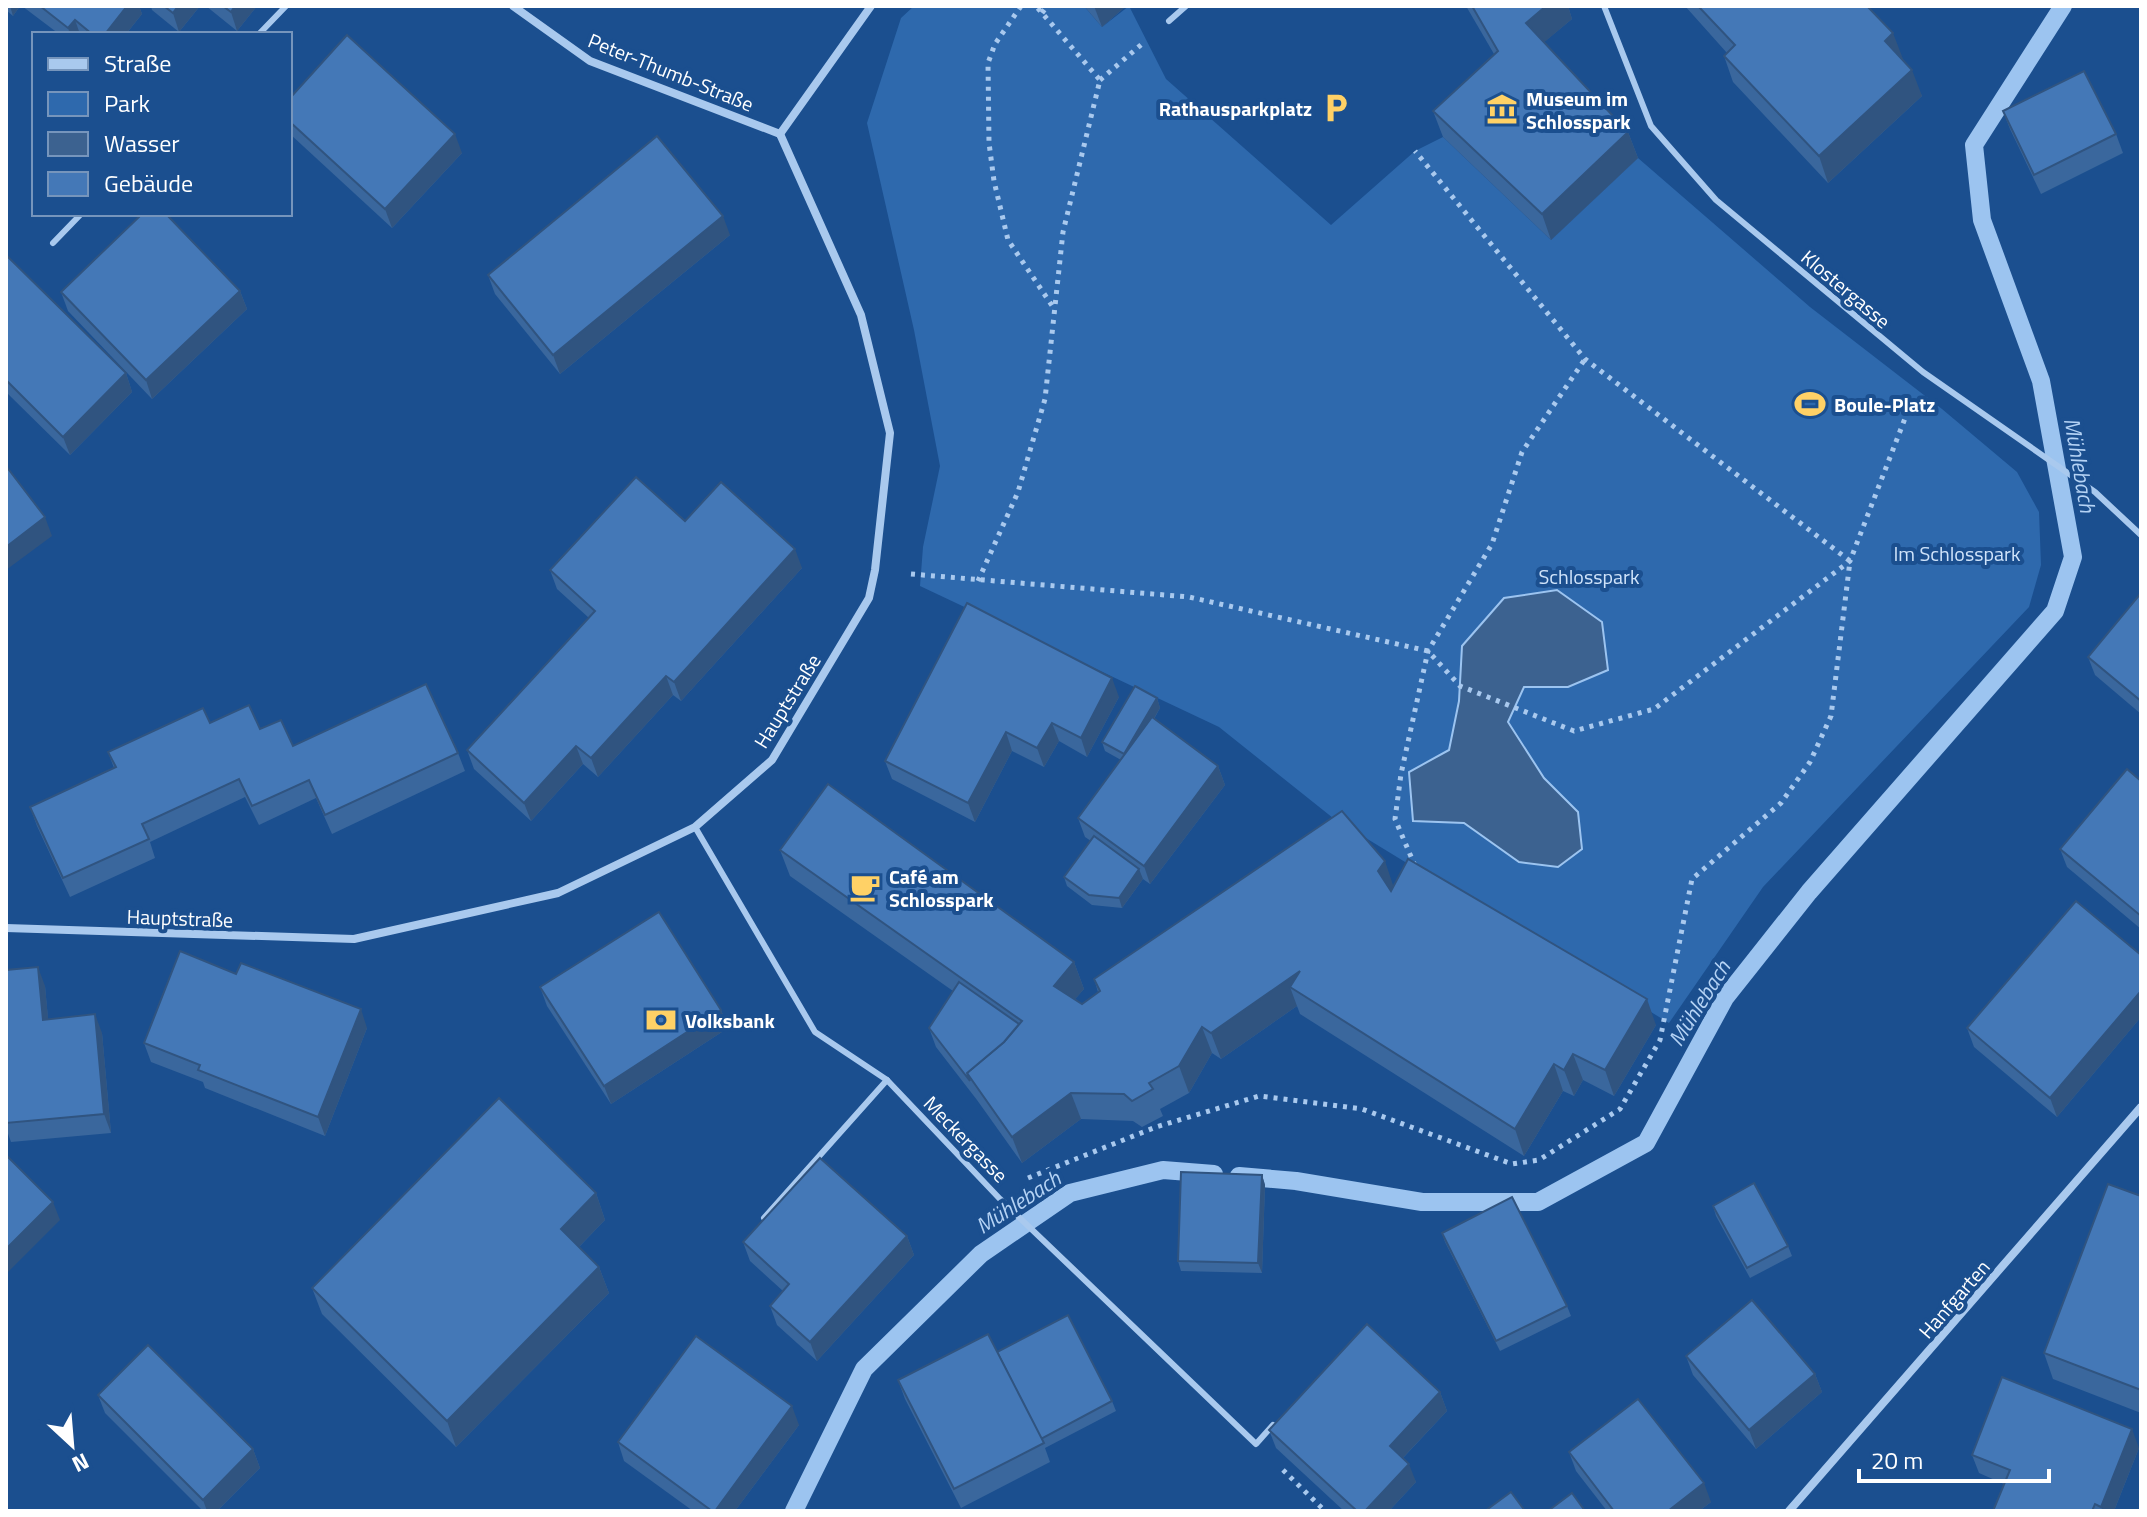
<svg xmlns="http://www.w3.org/2000/svg" width="2147" height="1517" font-family="'Titillium Web',sans-serif">
	<style>
		.green { fill: #2e69ad }
		.water { fill: #3c6290; stroke: #9cc4f0; stroke-width: 2 }
		.lines { fill: none; stroke-linecap: round; stroke-linejoin: round }
		.stream { stroke: #9cc4f0; stroke-width: 18 }
		.path { stroke: #a9c9ee; stroke-width: 5; stroke-dasharray: 4 6; stroke-linecap: butt }
		.service { stroke: #a9c9ee; stroke-width: 6 }
		.minor { stroke: #a9c9ee; stroke-width: 8 }
		.wall { fill: #3a679d }
		.shaded-wall { fill: #305480 }
		.building { fill: #4478b7; stroke: #305480; stroke-width: 2 }
		.labels { text-anchor: middle; dominant-baseline: central; stroke-width: 8; stroke-linejoin: round; paint-order: stroke }
		.street-label { font-size: 20px; fill: #fff; stroke: #1b4f8f }
		.poi-label { font-size: 20px; font-weight: bold; fill: #fff; stroke: #1b4f8f; text-anchor: start }
		.park-label { font-size: 20px; fill: #cfe3fa; stroke: #1b4f8f }
		.water-label { font-size: 22px; font-style: italic; fill: #b5d3f5; stroke: #1b4f8f }
	</style>
	<rect width="100%" height="100%" fill="#1b4f8f"/>
	<polygon class="green" points="914,6 1084,6 1102,27 1129,6 1166,79 1331,225 1415,151 1443,137 1551,240 1638,158 1810,307 1942,409 2017,472 2039,512 2041,565 2029,607 1763,887 1669,1023 1333,818 1219,727 920,586 923,547 940,466 914,330 867,123 901,18"/>
	<polygon class="water" points="1557,590 1602,622 1608,670 1568,687 1524,687 1508,722 1544,778 1578,812 1582,849 1558,867 1519,862 1464,823 1413,821 1409,772 1449,750 1459,701 1462,646 1504,598"/>
	<g class="lines">
		<g class="stream">
			<polyline points="1239,1176 1296,1181 1422,1202 1538,1202 1646,1143 1725,998 1809,892 2055,611 2073,557 2041,381 1982,220 1974,145 2063,6"/>
			<polyline points="794,1511 864,1369 981,1254 1070,1193 1163,1170 1214,1174"/>
		</g>
		<g class="path">
			<polyline points="1021,6 995,44 988,63 989,143 994,181 1008,240 1053,307"/>
			<polyline points="1042,13 1047,6"/>
			<polyline points="1100,80 1142,44"/>
			<polyline points="911,574 1189,597 1428,651 1460,686 1574,731 1654,709 1850,561 1909,408"/>
			<polyline points="978,581 1018,492 1045,399 1063,232 1100,80 1036,6"/>
			<polyline points="1415,866 1395,819 1401,774 1428,651 1492,544 1522,452 1585,359"/>
			<polyline points="1028,1178 1156,1127 1259,1096 1362,1109 1512,1164 1539,1160 1620,1109 1660,1040 1692,879 1781,803 1810,762 1831,716 1850,561 1585,359 1415,151"/>
			<polyline points="1283,1470 1325,1511"/>
		</g>
		<g class="service">
			<polyline points="1604,6 1651,126 1716,200 1923,372 2095,492 2141,535"/>
			<polyline points="1169,21 1186,6"/>
			<polyline points="259,34 286,6"/>
			<polyline points="53,243 81,214"/>
			<polyline points="695,827 815,1032 887,1080 1000,1199 1256,1444 1273,1425"/>
			<polyline points="764,1218 887,1080"/>
		</g>
		<g class="minor">
			<polyline points="513,6 590,61 780,134"/>
			<polyline points="780,134 871,6"/>
			<polyline points="6,928 354,939 558,893 695,827 772,760 869,598 875,570 890,433 861,315 780,134"/>
			<polyline points="1789,1511 2141,1107"/>
		</g>
	</g>
	<g class="wall">
		<polygon points="6,6 20,6 13,16 6,10"/>
		<polygon points="22,6 139,6 142,14 126,34 59,34"/>
		<polygon points="151,6 200,6 179,32 152,10"/>
		<polygon points="206,6 257,6 237,31"/>
		<polygon points="1084,6 1126,6 1102,27"/>
		<polygon points="1466,6 1568,6 1572,19 1544,42 1628,132 1638,158 1551,240 1443,137 1433,111 1494,54"/>
		<polygon points="1685,6 1867,6 1903,60 1922,96 1828,183 1733,82 1724,56 1727,53"/>
		<polygon points="290,98 462,153 392,228 290,134"/>
		<polygon points="2003,111 2116,134 2123,153 2041,194 2010,129"/>
		<polygon points="730,235 560,374 495,294 488,275"/>
		<polygon points="6,255 126,373 132,392 70,455 6,392"/>
		<polygon points="240,291 247,309 152,399 68,311 61,292"/>
		<polygon points="685,521 802,568 681,701 673,695 598,777 583,764 531,821 474,769 467,750 589,618 557,589 550,570"/>
		<polygon points="2141,593 2141,714 2095,675 2088,657"/>
		<polygon points="1119,697 1087,757 1059,741 1044,767 1012,751 975,822 892,779 885,761"/>
		<polygon points="1157,698 1160,708 1154,719 1218,766 1225,785 1150,884 1143,879 1122,908 1092,905 1067,886 1064,877 1091,841 1085,837 1078,818 1121,760 1105,751 1102,742"/>
		<polygon points="210,723 260,729 293,746 458,753 465,771 332,834 316,798 259,825 245,797 150,842 155,858 70,897 37,826 30,807 114,768 108,752"/>
		<polygon points="2141,781 2141,929 2067,867 2060,849"/>
		<polygon points="780,850 1074,962 1084,989 1075,999 1082,1004 1098,992 1094,979 1394,886 1656,1025 1614,1096 1583,1080 1574,1096 1563,1091 1524,1156 1300,1014 1297,1006 1221,1059 1212,1053 1189,1093 1160,1109 1163,1116 1142,1127 1133,1121 1081,1119 1022,1163 977,1100 936,1047 929,1028 953,991 790,876"/>
		<polygon points="2141,955 2141,1017 2057,1117 1974,1047 1967,1028"/>
		<polygon points="6,970 45,986 48,1019 102,1033 111,1133 11,1142 6,1128"/>
		<polygon points="540,987 721,1010 728,1028 611,1104 547,1006"/>
		<polygon points="367,1028 325,1136 205,1088 203,1082 151,1062 144,1043"/>
		<polygon points="1262,1175 1265,1185 1262,1273 1181,1271 1178,1261"/>
		<polygon points="596,1193 605,1220 579,1247 599,1267 609,1293 456,1447 322,1314 312,1288"/>
		<polygon points="2141,1196 2141,1413 2053,1379 2044,1353"/>
		<polygon points="1713,1206 1788,1246 1792,1256 1750,1278 1716,1216"/>
		<polygon points="1442,1233 1567,1306 1571,1316 1500,1351 1445,1242"/>
		<polygon points="907,1236 914,1255 817,1361 777,1325 770,1306 783,1291 750,1261 743,1242"/>
		<polygon points="997,1352 1112,1401 1116,1411 1045,1448 1050,1462 961,1508 905,1399 898,1380"/>
		<polygon points="1686,1356 1815,1374 1822,1392 1756,1449 1693,1375"/>
		<polygon points="1440,1392 1447,1411 1403,1458 1416,1482 1389,1511 1344,1511 1276,1448 1269,1430"/>
		<polygon points="98,1395 253,1449 260,1468 217,1511 203,1511 105,1413"/>
		<polygon points="799,1425 735,1511 693,1511 624,1461 618,1442"/>
		<polygon points="2139,1448 2114,1511 1993,1511 2004,1484 1979,1473 1972,1455"/>
		<polygon points="1569,1452 1711,1502 1699,1511 1607,1511 1576,1471"/>
	</g>
	<g class="shaded-wall">
		<polygon points="10,6 20,6 13,16"/>
		<polygon points="127,6 139,6 142,14 126,34 105,34"/>
		<polygon points="178,6 200,6 179,32 173,13"/>
		<polygon points="235,6 257,6 237,31 231,12"/>
		<polygon points="1094,6 1126,6 1102,27"/>
		<polygon points="1546,6 1568,6 1572,19 1535,50 1526,23"/>
		<polygon points="75,20 80,34 70,34 68,28"/>
		<polygon points="1893,33 1903,59 1885,41"/>
		<polygon points="1912,70 1922,96 1828,183 1819,156"/>
		<polygon points="1628,132 1638,158 1551,240 1542,214"/>
		<polygon points="455,134 462,153 392,228 385,209"/>
		<polygon points="723,216 730,235 560,374 553,355"/>
		<polygon points="240,291 247,309 152,399 146,380"/>
		<polygon points="126,373 132,392 70,455 63,437"/>
		<polygon points="45,517 52,536 6,570 6,547"/>
		<polygon points="795,549 802,568 681,701 674,682"/>
		<polygon points="666,676 673,695 598,777 591,758"/>
		<polygon points="1112,678 1119,697 1087,757 1081,738"/>
		<polygon points="1157,698 1160,708 1127,764 1124,754"/>
		<polygon points="1052,723 1059,741 1044,767 1037,748"/>
		<polygon points="1006,732 1012,751 975,822 968,803"/>
		<polygon points="576,746 583,764 531,821 524,803"/>
		<polygon points="1218,766 1225,785 1150,884 1144,866"/>
		<polygon points="1385,861 1394,888 1387,897 1378,871"/>
		<polygon points="1139,869 1143,879 1122,908 1119,898"/>
		<polygon points="1074,962 1084,989 1064,1012 1054,986"/>
		<polygon points="38,967 45,986 50,1038 43,1020"/>
		<polygon points="1300,971 1290,987 1297,1006 1221,1059 1211,1033"/>
		<polygon points="2141,991 2141,1017 2057,1117 2050,1098"/>
		<polygon points="1647,999 1656,1025 1614,1096 1605,1070"/>
		<polygon points="361,1009 367,1028 325,1136 318,1117"/>
		<polygon points="721,1010 728,1028 611,1104 604,1086"/>
		<polygon points="95,1014 102,1033 111,1133 104,1114"/>
		<polygon points="1202,1027 1212,1053 1189,1093 1179,1066"/>
		<polygon points="1573,1054 1583,1080 1574,1096 1564,1070"/>
		<polygon points="1554,1064 1563,1091 1524,1156 1515,1129"/>
		<polygon points="1071,1093 1081,1119 1022,1163 1012,1137"/>
		<polygon points="1262,1175 1265,1185 1262,1273 1258,1263"/>
		<polygon points="596,1193 605,1220 570,1256 561,1229"/>
		<polygon points="53,1202 60,1220 6,1274 6,1249"/>
		<polygon points="907,1236 914,1255 817,1361 810,1342"/>
		<polygon points="599,1267 609,1293 456,1447 447,1421"/>
		<polygon points="1815,1374 1822,1392 1756,1449 1749,1430"/>
		<polygon points="1440,1392 1447,1411 1397,1464 1390,1446"/>
		<polygon points="792,1406 799,1425 735,1511 715,1511"/>
		<polygon points="2132,1429 2139,1448 2114,1511 2103,1511 2101,1507"/>
		<polygon points="253,1449 260,1468 217,1511 207,1511 203,1500"/>
		<polygon points="1409,1464 1416,1482 1389,1511 1365,1511"/>
		<polygon points="1704,1483 1711,1502 1699,1511 1668,1511"/>
	</g>
	<g class="building">
		<polygon points="40,6 127,6 105,34 92,34 75,20 68,28"/>
		<polygon points="164,6 178,6 173,13"/>
		<polygon points="223,6 235,6 231,12"/>
		<polygon points="1472,6 1546,6 1526,23 1628,132 1542,214 1433,111 1498,51"/>
		<polygon points="1698,6 1867,6 1893,33 1885,41 1912,70 1819,156 1724,56 1735,45"/>
		<polygon points="347,35 455,134 385,209 290,122 290,98"/>
		<polygon points="2084,71 2116,134 2034,175 2003,111"/>
		<polygon points="657,136 723,216 553,355 488,275"/>
		<polygon points="142,214 166,214 240,291 146,380 61,292"/>
		<polygon points="6,255 126,373 63,437 6,380"/>
		<polygon points="6,466 45,517 6,547"/>
		<polygon points="636,477 685,521 721,482 795,549 674,682 666,676 591,758 576,746 524,803 467,750 595,611 550,570"/>
		<polygon points="2141,593 2141,701 2088,657"/>
		<polygon points="967,603 1112,678 1081,738 1052,723 1037,748 1006,732 968,803 885,761"/>
		<polygon points="426,684 458,753 325,815 309,780 252,806 239,779 142,824 149,839 63,878 30,807 116,767 108,752 203,708 210,723 249,705 260,729 281,720 293,746"/>
		<polygon points="1135,686 1157,698 1124,754 1102,742"/>
		<polygon points="1152,717 1218,766 1144,866 1078,818"/>
		<polygon points="2127,769 2141,781 2141,916 2060,849"/>
		<polygon points="828,784 1074,962 1054,986 1082,1004 1100,991 1094,979 1342,811 1385,861 1378,871 1391,891 1408,859 1647,999 1605,1070 1573,1054 1564,1070 1554,1064 1515,1129 1290,987 1300,971 1211,1033 1202,1027 1179,1066 1149,1083 1153,1089 1132,1101 1124,1094 1071,1093 1012,1137 967,1073 1004,1042 1022,1021 780,850"/>
		<polygon points="1094,836 1139,869 1119,898 1089,895 1064,877"/>
		<polygon points="2076,901 2141,955 2141,991 2050,1098 1967,1028"/>
		<polygon points="659,912 721,1010 604,1086 540,987"/>
		<polygon points="180,951 236,974 241,963 361,1009 318,1117 198,1070 200,1065 144,1043"/>
		<polygon points="38,967 43,1020 95,1014 104,1114 6,1123 6,970"/>
		<polygon points="959,982 1019,1024 1004,1042 967,1073 970,1081 929,1028"/>
		<polygon points="499,1098 596,1193 561,1229 599,1267 447,1421 312,1288"/>
		<polygon points="6,1155 53,1202 6,1249"/>
		<polygon points="820,1158 907,1236 810,1342 770,1306 789,1284 743,1242"/>
		<polygon points="1181,1172 1262,1175 1258,1263 1178,1261"/>
		<polygon points="1754,1183 1788,1246 1747,1268 1713,1206"/>
		<polygon points="2108,1184 2141,1196 2141,1390 2044,1353"/>
		<polygon points="1512,1197 1567,1306 1496,1341 1442,1233"/>
		<polygon points="1752,1300 1815,1374 1749,1430 1686,1356"/>
		<polygon points="1068,1315 1112,1401 1041,1439 997,1352"/>
		<polygon points="1367,1324 1440,1392 1390,1446 1409,1464 1365,1511 1357,1511 1269,1430"/>
		<polygon points="988,1334 1044,1443 954,1489 898,1380"/>
		<polygon points="696,1336 792,1406 715,1511 712,1511 618,1442"/>
		<polygon points="148,1345 253,1449 203,1500 98,1395"/>
		<polygon points="2002,1377 2132,1429 2101,1507 2095,1504 2092,1511 1993,1511 2010,1470 1972,1455"/>
		<polygon points="1638,1399 1704,1483 1668,1511 1614,1511 1569,1452"/>
		<polygon points="1511,1492 1525,1511 1485,1511"/>
		<polygon points="1572,1493 1585,1511 1548,1511"/>
	</g>
	<defs>
		<g id="parking-bare" transform="scale(2.4)"><path d="M-3.5-5.5H1a3.5 3.5 0 0 1 0 7H-1V5.5H-3.5ZM-1-3.4V-.6H.8a1.4 1.4 0 0 0 0-2.8Z" fill="#ffd166" stroke="#1b4f8f" stroke-width="2.5" paint-order="stroke"/></g>
		<g id="museum-bare" transform="scale(2.4)"><path d="M0-6L6-3V-2H-6V-3ZM-5-1h2V3h-2ZM-1-1h2V3h-2ZM3-1h2V3H3ZM-6 4H6V6H-6Z" fill="#ffd166" stroke="#1b4f8f" stroke-width="2.5" paint-order="stroke"/></g>
		<g id="stadium-bare" transform="scale(2.4)"><path d="M0-5a6.5 5 0 1 0 0 10a6.5 5 0 1 0 0-10ZM-3.5-1.8h7v3.6h-7Z" fill="#ffd166" stroke="#1b4f8f" stroke-width="2.5" paint-order="stroke"/></g>
		<g id="cafe-bare" transform="scale(2.4)"><path d="M-5.5-4.5H6V0H3Q3 3.5 0 3.5H-2.5Q-5.5 3.5-5.5 0ZM3-3.2v2h1.7v-2ZM-6 4.5H4V6H-6Z" fill="#ffd166" stroke="#1b4f8f" stroke-width="2.5" paint-order="stroke"/></g>
		<g id="bank-bare" transform="scale(2.4)"><path d="M-6-4H6V4H-6ZM0-2.3a2.3 2.3 0 1 0 0 4.6a2.3 2.3 0 1 0 0-4.6Z" fill="#ffd166" stroke="#1b4f8f" stroke-width="2.5" paint-order="stroke"/></g>
	</defs>
	<g fill-rule="evenodd">
		<use href="#parking-bare" x="1336" y="108"/>
		<use href="#museum-bare" x="1502" y="109"/>
		<use href="#stadium-bare" x="1810" y="404"/>
		<use href="#cafe-bare" x="865" y="887"/>
		<use href="#bank-bare" x="661" y="1020"/>
	</g>
	<g class="labels">
		<g class="street-label">
			<text transform="translate(671 72) rotate(22)">Peter-Thumb-Straße</text>
			<text transform="translate(1846 289) rotate(40)">Klostergasse</text>
			<text transform="translate(787 701) rotate(-58)">Hauptstraße</text>
			<text transform="translate(180 918) rotate(2)">Hauptstraße</text>
			<text transform="translate(966 1139) rotate(46)">Meckergasse</text>
			<text transform="translate(1954 1299) rotate(-49)">Hanfgarten</text>
		</g>
		<g class="poi-label">
			<text x="1526" y="98">Museum im<tspan x="1526" dy="23">Schlosspark</tspan></text>
			<text x="1312" y="108" text-anchor="end">Rathausparkplatz</text>
			<text x="1834" y="404">Boule-Platz</text>
			<text x="889" y="876">Café am<tspan x="889" dy="23">Schlosspark</tspan></text>
			<text x="685" y="1020">Volksbank</text>
		</g>
		<g class="park-label">
			<text x="1957" y="553">Im Schlosspark</text>
			<text x="1589" y="576">Schlosspark</text>
		</g>
		<g class="water-label">
			<text transform="translate(2080 465) rotate(80)">Mühlebach</text>
			<text transform="translate(1699 1003) rotate(-58)">Mühlebach</text>
			<text transform="translate(1018 1202) rotate(-33)">Mühlebach</text>
		</g>
	</g>
	<rect width="2147" height="1517" fill="none" stroke="#ffffff" stroke-width="16"/>
	<rect x="32" y="32" width="260" height="184" fill="#1b4f8f" stroke="#7695bc" stroke-width="2"/>
	<rect x="48" y="58" width="40" height="12" fill="#a9c9ee" stroke="#7695bc" stroke-width="2"/>
	<text x="104" y="72" font-size="24" fill="#ffffff">Straße</text>
	<rect x="48" y="92" width="40" height="24" fill="#2e69ad" stroke="#7695bc" stroke-width="2"/>
	<text x="104" y="112" font-size="24" fill="#ffffff">Park</text>
	<rect x="48" y="132" width="40" height="24" fill="#3c6290" stroke="#7695bc" stroke-width="2"/>
	<text x="104" y="152" font-size="24" fill="#ffffff">Wasser</text>
	<rect x="48" y="172" width="40" height="24" fill="#4478b7" stroke="#7695bc" stroke-width="2"/>
	<text x="104" y="192" font-size="24" fill="#ffffff">Gebäude</text>
	<g transform="translate(72 1445) rotate(154)" stroke="#1b4f8f" stroke-width="6" paint-order="stroke">
	<path d="M0-6L14 30L0 20L-14 30Z" fill="#ffffff"/>
	<text y="-12" font-size="22" font-weight="bold" text-anchor="middle" fill="#ffffff">N</text>
	</g>
	<path d="M1859 1469v12h190v-12" fill="none" stroke="#ffffff" stroke-width="4"/>
	<text x="1871" y="1469" font-size="24" fill="#ffffff" stroke="#1b4f8f" stroke-width="6" paint-order="stroke">20 m</text>
</svg>
